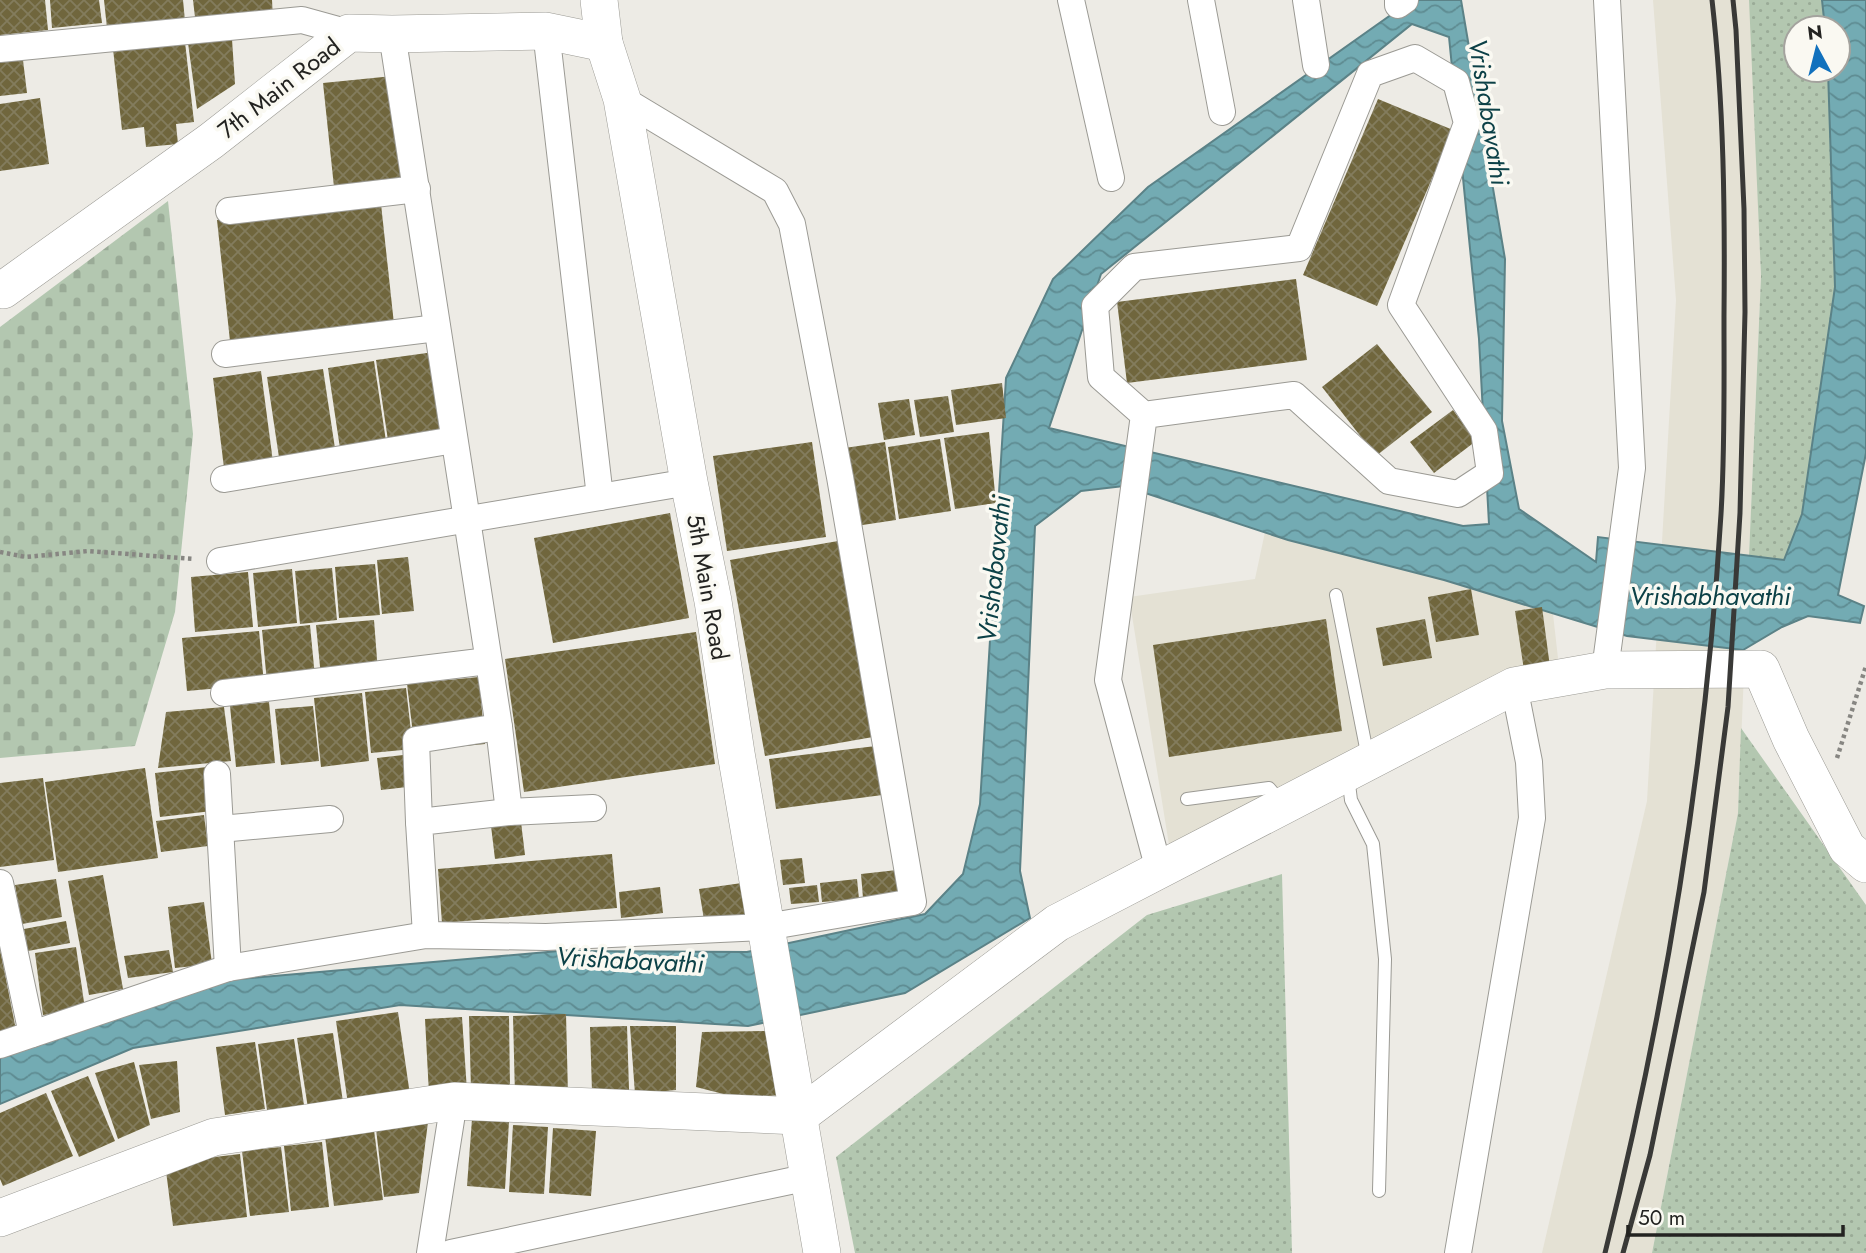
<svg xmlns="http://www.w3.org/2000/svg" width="1866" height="1253" font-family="Jost,sans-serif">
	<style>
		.built { fill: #e4e1d4 }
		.grass { fill: url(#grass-dots) }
		.cemetery { fill: url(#cemetery-stones) }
		.water { fill: url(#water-waves); stroke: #5b8287; stroke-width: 2; fill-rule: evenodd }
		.building { fill: url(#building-cross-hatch) }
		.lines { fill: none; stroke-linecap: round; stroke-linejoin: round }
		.lane-casing { stroke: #9b9a94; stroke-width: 14 }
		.street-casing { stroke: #9b9a94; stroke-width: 28 }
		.secondary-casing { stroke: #9b9a94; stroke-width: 38 }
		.path { stroke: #878682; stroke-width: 4.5; stroke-dasharray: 3.5 3.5; stroke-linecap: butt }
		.lane { stroke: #fff; stroke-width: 12 }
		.street { stroke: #fff; stroke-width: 26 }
		.secondary { stroke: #fff; stroke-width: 37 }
		.rail { stroke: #393937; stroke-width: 5 }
		.labels { text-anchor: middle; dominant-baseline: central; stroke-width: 7; stroke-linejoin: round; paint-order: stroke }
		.street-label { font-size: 24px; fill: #232321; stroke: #faf9f2 }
		.water-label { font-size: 26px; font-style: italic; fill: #0c4147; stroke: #faf9f2 }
	</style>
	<defs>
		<pattern id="grass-dots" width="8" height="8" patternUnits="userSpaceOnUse" patternTransform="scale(1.75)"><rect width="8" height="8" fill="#b3c7b0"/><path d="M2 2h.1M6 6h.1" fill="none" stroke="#9aab97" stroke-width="1.8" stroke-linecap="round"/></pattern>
		<pattern id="cemetery-stones" width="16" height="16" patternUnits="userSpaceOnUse" patternTransform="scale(1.75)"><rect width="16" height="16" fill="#b3c7b0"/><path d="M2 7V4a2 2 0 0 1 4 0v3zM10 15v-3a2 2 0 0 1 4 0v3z" fill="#9aab97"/></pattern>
		<pattern id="water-waves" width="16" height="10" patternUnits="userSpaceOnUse" patternTransform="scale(1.75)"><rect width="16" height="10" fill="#73abb3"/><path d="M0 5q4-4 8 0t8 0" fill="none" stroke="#5e8b91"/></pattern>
		<pattern id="building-cross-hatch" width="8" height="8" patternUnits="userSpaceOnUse" patternTransform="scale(1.75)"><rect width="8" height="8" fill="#70663d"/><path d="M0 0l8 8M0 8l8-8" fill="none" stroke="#837c5d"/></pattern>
	</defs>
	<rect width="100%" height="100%" fill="#edebe5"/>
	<g class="built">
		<polygon points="1653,0 1749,0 1751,17 1761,276 1738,813 1652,1253 1542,1253 1647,801 1676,300"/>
		<polygon points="1265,532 1444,580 1553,614 1559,667 1489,678 1170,851 1129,597 1255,579"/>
	</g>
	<g class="grass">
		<polygon points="1749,0 1822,0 1825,28 1796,28 1796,70 1828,70 1835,287 1802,514 1785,560 1749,556 1761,276"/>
		<polygon points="1741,728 1866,905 1866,1253 1652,1253 1738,813"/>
		<polygon points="1282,874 1292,1253 855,1253 836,1157 1147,915"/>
	</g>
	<polygon class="cemetery" points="168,201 193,434 175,612 135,746 0,758 0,327"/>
	<path class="water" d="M 1412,0 L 1461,0 L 1505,259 L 1502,421 L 1519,509 L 1596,562 L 1598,537 L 1784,560 L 1802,514 L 1835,287 L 1828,70 L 1838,70 L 1838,28 L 1825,28 L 1822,0 L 1866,0 L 1866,453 L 1838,595 L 1864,606 L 1860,623 L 1808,616 L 1782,627 L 1743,650 L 1627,636 L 1444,580 L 1288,540 L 1124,486 L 1081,491 L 1035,526 L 1020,871 L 1030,918 L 905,993 L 748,1026 L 400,1005 L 133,1048 L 0,1104 L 0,1057 L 228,980 L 559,951 L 747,952 L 925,914 L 963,874 L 980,804 L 1006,378 L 1053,279 L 1148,187 ZM 1412,24 L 1449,37 L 1479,339 L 1489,524 L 1463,526 L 1049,428 L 1101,274 Z"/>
	<g class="building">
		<polygon points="0,0 45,0 48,30 0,35"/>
		<polygon points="50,0 99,0 102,23 52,28"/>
		<polygon points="104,0 183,0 185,21 107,28"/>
		<polygon points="193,0 272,0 273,19 196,26"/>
		<polygon points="232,39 235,84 197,109 188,43"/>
		<polygon points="185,42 194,122 176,124 178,144 146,147 144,127 122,130 113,49"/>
		<polygon points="22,52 27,93 0,96 0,55"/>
		<polygon points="393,76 403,180 334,187 323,83"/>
		<polygon points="40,98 49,164 0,171 0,104"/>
		<polygon points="1378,99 1453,130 1377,306 1303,275"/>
		<polygon points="381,204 394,324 230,341 217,220"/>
		<polygon points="1296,279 1307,360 1127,383 1117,302"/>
		<polygon points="1377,344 1432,412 1376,456 1322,387"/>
		<polygon points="434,352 447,438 389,447 376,360"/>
		<polygon points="374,361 387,448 341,455 328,368"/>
		<polygon points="323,369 336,455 280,464 267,377"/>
		<polygon points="261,371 273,462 224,468 213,378"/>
		<polygon points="1002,383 1006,418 956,425 951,390"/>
		<polygon points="948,396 954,432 920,437 914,400"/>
		<polygon points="909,399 915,435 884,440 878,403"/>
		<polygon points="1453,410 1476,441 1434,473 1410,442"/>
		<polygon points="989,432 996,503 955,509 944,438"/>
		<polygon points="940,439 951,511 899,519 888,447"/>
		<polygon points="812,442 826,537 727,551 713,456"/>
		<polygon points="885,442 896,520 849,527 838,449"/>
		<polygon points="670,513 689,618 553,643 534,538"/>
		<polygon points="838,541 873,737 765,756 730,560"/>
		<polygon points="408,557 414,611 382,614 377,560"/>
		<polygon points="375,564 380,615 339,618 335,567"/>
		<polygon points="332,568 337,620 300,624 295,571"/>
		<polygon points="292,569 297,623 258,627 253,573"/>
		<polygon points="248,572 253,627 195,632 191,577"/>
		<polygon points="1471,589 1479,635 1436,642 1428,597"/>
		<polygon points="1542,607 1550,667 1524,670 1515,611"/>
		<polygon points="1326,619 1342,731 1169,757 1153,645"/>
		<polygon points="1425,619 1432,658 1383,666 1376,628"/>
		<polygon points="374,620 378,672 321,677 316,625"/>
		<polygon points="310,625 315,677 267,682 262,630"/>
		<polygon points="259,631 264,684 187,691 182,638"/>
		<polygon points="696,632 715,764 524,792 505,659"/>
		<polygon points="479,677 485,744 415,751 407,684"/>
		<polygon points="406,688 413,749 371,753 365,692"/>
		<polygon points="362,693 369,761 321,767 314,698"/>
		<polygon points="269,702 275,763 236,767 230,706"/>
		<polygon points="313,706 319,761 281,765 275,709"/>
		<polygon points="224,707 231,761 158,768 166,712"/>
		<polygon points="884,745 890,794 776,809 769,759"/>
		<polygon points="412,754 416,786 381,790 377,758"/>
		<polygon points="207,767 212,811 160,817 155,773"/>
		<polygon points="145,768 158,858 58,872 45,782"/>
		<polygon points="43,778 54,860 0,867 0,783"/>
		<polygon points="204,815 208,846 161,852 156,821"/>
		<polygon points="521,822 525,855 495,859 491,826"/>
		<polygon points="612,854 617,908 442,923 438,869"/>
		<polygon points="802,858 805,883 783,885 780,860"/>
		<polygon points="906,869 909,893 863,898 861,874"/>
		<polygon points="103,875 123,989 89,995 68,881"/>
		<polygon points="56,879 62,917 22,924 15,885"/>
		<polygon points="857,879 859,899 822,902 820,883"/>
		<polygon points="742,883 748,920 705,926 699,889"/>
		<polygon points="817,885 819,902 791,904 789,888"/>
		<polygon points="660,887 663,913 621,918 619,892"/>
		<polygon points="204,902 212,964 175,968 168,907"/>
		<polygon points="66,921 70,943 28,951 24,929"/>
		<polygon points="76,947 85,1009 43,1015 35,953"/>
		<polygon points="0,949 16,1030 0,1033"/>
		<polygon points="169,950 173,972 128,978 124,956"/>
		<polygon points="398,1012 410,1095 348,1104 336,1021"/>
		<polygon points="566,1014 568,1095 515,1096 513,1016"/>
		<polygon points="469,1016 509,1016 510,1090 471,1089"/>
		<polygon points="462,1017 467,1091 429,1094 425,1019"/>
		<polygon points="627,1026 629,1090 592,1092 590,1027"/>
		<polygon points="630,1026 676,1026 676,1090 635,1094"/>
		<polygon points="769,1031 782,1095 739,1098 696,1087 702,1032"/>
		<polygon points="333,1033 343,1102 308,1108 297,1038"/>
		<polygon points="294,1039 304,1105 267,1110 258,1044"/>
		<polygon points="255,1042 265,1109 225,1115 216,1047"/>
		<polygon points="177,1061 180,1112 151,1119 139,1065"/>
		<polygon points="134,1062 150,1125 118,1139 95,1073"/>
		<polygon points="88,1076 115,1141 79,1157 51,1091"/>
		<polygon points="46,1093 73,1156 3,1186 0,1179 0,1113"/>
		<polygon points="472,1119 509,1122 505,1189 467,1186"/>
		<polygon points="428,1122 419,1193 384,1197 376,1129"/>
		<polygon points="513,1125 548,1127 544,1194 509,1192"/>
		<polygon points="553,1128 596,1131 591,1196 549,1193"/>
		<polygon points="374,1130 383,1200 334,1206 325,1136"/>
		<polygon points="322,1142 329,1207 291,1211 284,1146"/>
		<polygon points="281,1147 289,1212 250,1216 242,1151"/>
		<polygon points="240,1154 247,1217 173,1226 165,1163"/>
	</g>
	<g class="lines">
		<g class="lane-casing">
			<g id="lane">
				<polyline points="1336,595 1368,758"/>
				<polyline points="1348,776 1351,800 1373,844 1385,959 1379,1191"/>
				<polyline points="1187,799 1269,788 1281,802"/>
			</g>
		</g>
		<g class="street-casing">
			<g id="street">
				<polyline points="1071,0 1111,178"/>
				<polyline points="1201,0 1222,112"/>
				<polyline points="1306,0 1316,65"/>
				<polyline points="1398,0 1398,5 1405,0"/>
				<polyline points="546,31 600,497"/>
				<polyline points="392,34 499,727 509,812"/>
				<polyline points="0,49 302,20 349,33"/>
				<polyline points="229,211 417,189"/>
				<polyline points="225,354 437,328"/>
				<polyline points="1144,415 1101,377 1095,306 1134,267 1299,248 1370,74 1415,58 1456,82 1467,123 1401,305 1484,431 1490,473 1458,494 1389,481 1294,395 1144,415 1108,680 1159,870"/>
				<polyline points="224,479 454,440"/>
				<polyline points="220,561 689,482"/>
				<polyline points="1605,670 1632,468 1607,0"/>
				<polyline points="224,693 488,661"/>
				<polyline points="217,774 228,968"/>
				<polyline points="419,822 416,740 499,727"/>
				<polyline points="220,829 330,819"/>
				<polyline points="0,883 32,1034"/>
				<polyline points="426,935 419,822 509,812 593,808"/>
				<polyline points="0,1045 228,968 426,935 546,937 766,927 913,902 840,477 792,224 775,191 622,99"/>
				<polyline points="430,1253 454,1101"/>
				<polyline points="451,1253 809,1177"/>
				<polyline points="1458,1253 1532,818 1529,762 1514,686"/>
			</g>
		</g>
		<g class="secondary-casing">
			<g id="secondary">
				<polyline points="599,0 604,43 622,99 689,482 713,601 736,753 822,1253"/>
				<polyline points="0,288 3,290 211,141 349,33 392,34 546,31 604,43"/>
				<polyline points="0,1218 214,1137 454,1101 799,1116 1057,923 1514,686 1605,670 1761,669 1791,739 1847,848 1866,864"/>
			</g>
		</g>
		<g class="path">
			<polyline points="0,552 26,557 88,551 194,559"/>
			<polyline points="1837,758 1866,666"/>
		</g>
		<use href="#lane" class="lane"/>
		<use href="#street" class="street"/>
		<use href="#secondary" class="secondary"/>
		<g class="rail">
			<path d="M 1605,1253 C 1665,1011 1706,763 1721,514 C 1725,449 1724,382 1724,317 C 1725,212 1724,105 1712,0"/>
			<polyline points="1623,1253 1650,1155 1704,892 1728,707 1740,513 1745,312 1744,209 1736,30 1733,0"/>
		</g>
	</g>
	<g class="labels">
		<g class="street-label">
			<text transform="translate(279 88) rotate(-38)">7th Main Road</text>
			<text transform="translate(708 587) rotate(80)">5th Main Road</text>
		</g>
		<g class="water-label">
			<text transform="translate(1489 112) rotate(81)">Vrishabavathi</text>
			<text transform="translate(994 569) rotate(-84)">Vrishabavathi</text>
			<text x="1710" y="596">Vrishabhavathi</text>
			<text transform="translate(630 960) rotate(3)">Vrishabavathi</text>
		</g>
	</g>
	<g transform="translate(1817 49) rotate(353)"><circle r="33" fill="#faf9f2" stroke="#a4a39e" stroke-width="2"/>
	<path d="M0-5L12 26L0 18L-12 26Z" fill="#1171bd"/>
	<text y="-10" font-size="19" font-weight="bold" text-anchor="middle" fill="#232321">N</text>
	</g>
	<path d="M1628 1225v10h215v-10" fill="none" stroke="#232321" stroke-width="3.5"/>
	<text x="1638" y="1225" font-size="21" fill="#232321" stroke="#faf9f2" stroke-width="5" paint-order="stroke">50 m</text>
</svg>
